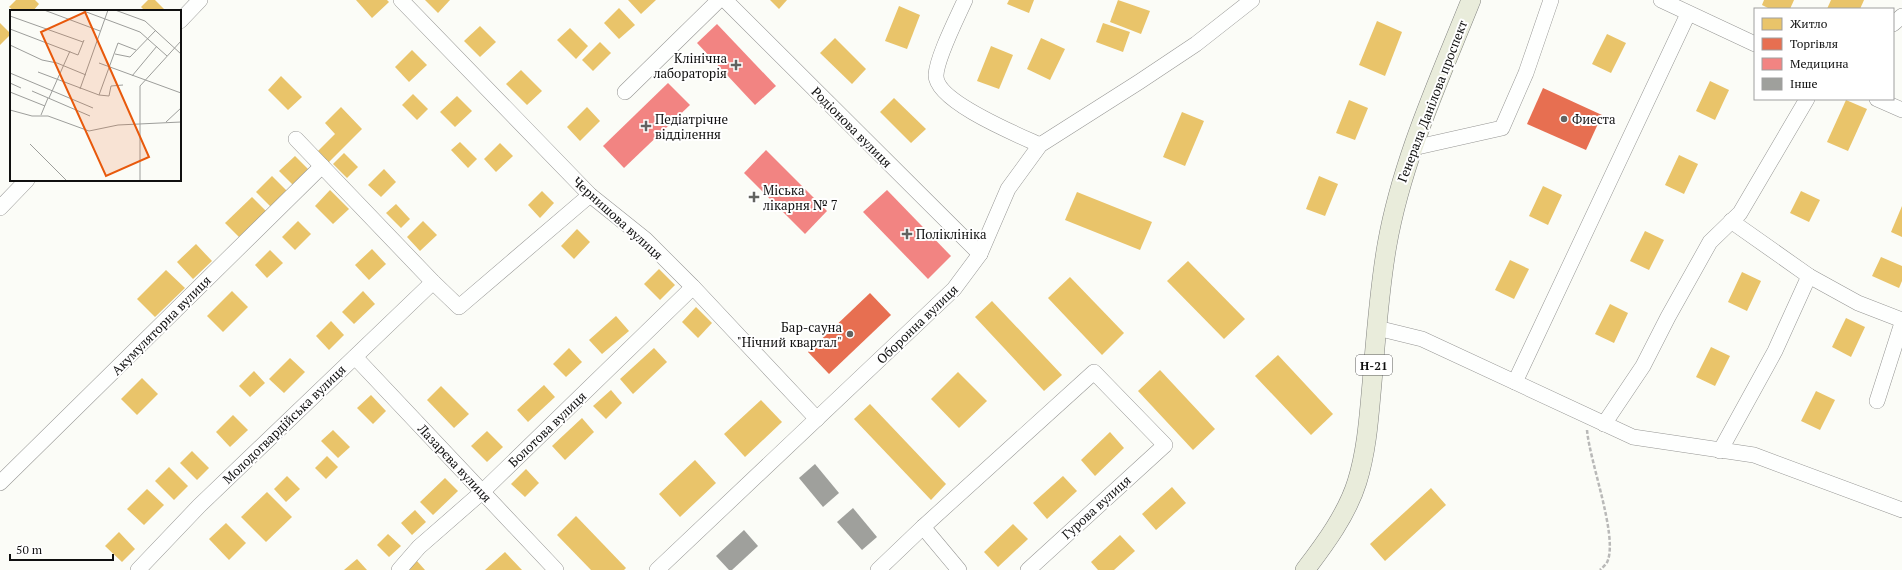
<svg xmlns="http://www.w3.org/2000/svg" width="1902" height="570" font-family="'PT Serif',serif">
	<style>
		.homes { fill: #e9c46a }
		.shops { fill: #e76f51 }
		.health { fill: #f28482 }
		.building { fill: #9fa09c }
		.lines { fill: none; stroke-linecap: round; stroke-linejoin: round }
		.minor-casing { stroke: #969694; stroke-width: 16 }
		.major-casing { stroke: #838481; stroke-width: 20 }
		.path { stroke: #b9b9b8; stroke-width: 2.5; stroke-dasharray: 4 2; stroke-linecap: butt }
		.minor { stroke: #fefffe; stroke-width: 15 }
		.major { stroke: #e9ecdb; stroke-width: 19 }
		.poi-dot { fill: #626361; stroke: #fff; stroke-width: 1.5 }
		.labels { text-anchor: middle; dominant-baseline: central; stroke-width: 4; stroke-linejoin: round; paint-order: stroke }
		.shield { fill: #fff; stroke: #585858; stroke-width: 1 }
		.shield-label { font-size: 12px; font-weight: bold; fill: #101010 }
		.poi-label { font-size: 13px; fill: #101010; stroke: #fff; text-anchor: start }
		.street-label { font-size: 13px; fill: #101010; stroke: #fff }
		.inset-road { fill: none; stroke: #9d9e9b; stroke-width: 1 }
		.view { fill: #e8590c; fill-opacity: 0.15; stroke: #e8590c; stroke-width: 2 }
		.inset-edge { fill: none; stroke: #101010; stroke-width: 2 }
	</style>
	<rect width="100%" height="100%" fill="#fbfcf7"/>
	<g class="homes">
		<polygon points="16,0 35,0 39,4 33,11 14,11 9,7"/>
		<polygon points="148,0 155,0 164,9 162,11 145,11 141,7"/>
		<polygon points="356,0 387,0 389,2 372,18"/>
		<polygon points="425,0 450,0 438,13"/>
		<polygon points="628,0 656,0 641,14"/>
		<polygon points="770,0 787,0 779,9"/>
		<polygon points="1009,0 1034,0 1029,13 1007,4"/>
		<polygon points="1118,0 1150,11 1141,34 1110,22"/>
		<polygon points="1764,0 1794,0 1790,9 1770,9 1762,5"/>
		<polygon points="1831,0 1864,0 1860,9 1827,9"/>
		<polygon points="899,6 920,15 907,49 885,41"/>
		<polygon points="619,8 635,25 619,39 604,23"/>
		<polygon points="1377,21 1402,32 1385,76 1359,65"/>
		<polygon points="0,23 11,34 0,45"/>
		<polygon points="1103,23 1130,32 1123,52 1096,42"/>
		<polygon points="480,26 496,42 480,57 464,41"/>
		<polygon points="570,28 588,46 576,59 557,40"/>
		<polygon points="1607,34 1626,43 1611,73 1592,64"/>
		<polygon points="835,38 866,69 852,84 820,53"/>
		<polygon points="1041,38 1065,49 1050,80 1027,69"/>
		<polygon points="600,42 611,53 593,71 582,60"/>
		<polygon points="991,46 1013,55 999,89 977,81"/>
		<polygon points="412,50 427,65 409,82 395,67"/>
		<polygon points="521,70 542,91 527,105 506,84"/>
		<polygon points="281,76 302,97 288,110 268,90"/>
		<polygon points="1710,81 1729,90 1715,120 1696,111"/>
		<polygon points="413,94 428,109 417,120 402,105"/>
		<polygon points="457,96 472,111 455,127 440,112"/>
		<polygon points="894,98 926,129 911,143 880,112"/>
		<polygon points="1349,100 1368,108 1355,140 1336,133"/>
		<polygon points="1846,100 1867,109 1848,151 1827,142"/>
		<polygon points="341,107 362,129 328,163 317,152 335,134 325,123"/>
		<polygon points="587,107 600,121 580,141 567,127"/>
		<polygon points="1182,112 1204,121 1185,166 1163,157"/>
		<polygon points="460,142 477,159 468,168 451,150"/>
		<polygon points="500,143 513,156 496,172 484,159"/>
		<polygon points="344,153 358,167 347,178 333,164"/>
		<polygon points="1679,155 1698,164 1684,194 1665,185"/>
		<polygon points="295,156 309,170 293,185 279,171"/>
		<polygon points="384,169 396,182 381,197 368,185"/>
		<polygon points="272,176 287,191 271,207 256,192"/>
		<polygon points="1319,176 1338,184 1325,216 1306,209"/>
		<polygon points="1543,186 1562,195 1548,225 1529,216"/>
		<polygon points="330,190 349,209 333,224 315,206"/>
		<polygon points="542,191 554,203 540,218 528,205"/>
		<polygon points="1801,191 1820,200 1809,222 1790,213"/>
		<polygon points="1077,192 1152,222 1140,250 1065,220"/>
		<polygon points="252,197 267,212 240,238 225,223"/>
		<polygon points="396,204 410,219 401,228 386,213"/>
		<polygon points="1902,206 1902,237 1891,232"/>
		<polygon points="298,221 311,234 295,250 282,237"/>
		<polygon points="423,221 437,235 420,251 407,237"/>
		<polygon points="577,229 590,242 574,259 561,246"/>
		<polygon points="1645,231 1664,240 1649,270 1630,261"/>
		<polygon points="196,244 212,261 193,279 177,262"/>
		<polygon points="372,249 386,264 369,280 355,265"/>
		<polygon points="270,250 283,263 267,278 255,265"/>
		<polygon points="1881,257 1902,266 1902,281 1899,288 1872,276"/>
		<polygon points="1510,260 1529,269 1514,299 1495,290"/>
		<polygon points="1188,261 1245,319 1224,339 1167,281"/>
		<polygon points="659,269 675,285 660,300 644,284"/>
		<polygon points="166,270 185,288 155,317 137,299"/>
		<polygon points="1742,272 1761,281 1747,311 1728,302"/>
		<polygon points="1070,277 1124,333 1102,355 1048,298"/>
		<polygon points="232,291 248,307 223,332 207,316"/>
		<polygon points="363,291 375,304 354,324 342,312"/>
		<polygon points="992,301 1062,375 1044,391 975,317"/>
		<polygon points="1610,304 1628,313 1614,343 1595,334"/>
		<polygon points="696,307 712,323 698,338 682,322"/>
		<polygon points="616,316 629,331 602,354 589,340"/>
		<polygon points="1846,318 1865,327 1851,357 1832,347"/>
		<polygon points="331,321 344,335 329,350 316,336"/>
		<polygon points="1711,347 1730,356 1715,386 1696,377"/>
		<polygon points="569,348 582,362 566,377 553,364"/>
		<polygon points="654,348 667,362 633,394 620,379"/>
		<polygon points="1278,355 1333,414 1311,435 1255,376"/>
		<polygon points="290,358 305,372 284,393 269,379"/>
		<polygon points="1160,370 1215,429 1193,450 1138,391"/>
		<polygon points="254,371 265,383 250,397 239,386"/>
		<polygon points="958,372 987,401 959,428 931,399"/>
		<polygon points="142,378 158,394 137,415 121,399"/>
		<polygon points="544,385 555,397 528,422 517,410"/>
		<polygon points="441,386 469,414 454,428 427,400"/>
		<polygon points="611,390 622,403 606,419 593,406"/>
		<polygon points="1816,391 1835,400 1820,430 1801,421"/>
		<polygon points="371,395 386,411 373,424 357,408"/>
		<polygon points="761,400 782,422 745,457 724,434"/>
		<polygon points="870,404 946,484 931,500 854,419"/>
		<polygon points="233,415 248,430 230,447 216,432"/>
		<polygon points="582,418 594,432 565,460 552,446"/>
		<polygon points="333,430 350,447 338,458 321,441"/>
		<polygon points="487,431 503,447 487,462 471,446"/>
		<polygon points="1110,432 1124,448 1095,476 1081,460"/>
		<polygon points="192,451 209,468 197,480 180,463"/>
		<polygon points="327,456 338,467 326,479 315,468"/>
		<polygon points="695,460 716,483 680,517 659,494"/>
		<polygon points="169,467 188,486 174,500 155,481"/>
		<polygon points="526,469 539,483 525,497 511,484"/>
		<polygon points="287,476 300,489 286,502 274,489"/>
		<polygon points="1063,476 1077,491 1047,519 1033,503"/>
		<polygon points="445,478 458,491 433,515 420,502"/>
		<polygon points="1172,487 1186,503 1156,530 1142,514"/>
		<polygon points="1431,488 1446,505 1385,561 1370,544"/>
		<polygon points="147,489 164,505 144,525 127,509"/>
		<polygon points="267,492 292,517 266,542 241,517"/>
		<polygon points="415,510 426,522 412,535 401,523"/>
		<polygon points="576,516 626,568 624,570 591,570 557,535"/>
		<polygon points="226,523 246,543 229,560 209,539"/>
		<polygon points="1013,524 1028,539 998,567 984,552"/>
		<polygon points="119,532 135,549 122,562 105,546"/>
		<polygon points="388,534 401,546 389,557 377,545"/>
		<polygon points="1120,535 1135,551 1114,570 1098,570 1091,562"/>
		<polygon points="505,552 522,570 485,570"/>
		<polygon points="357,559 367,570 344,570"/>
		<polygon points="417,561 425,570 406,570"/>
	</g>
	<g class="shops">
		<polygon points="1543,88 1602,115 1586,150 1527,124"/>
		<polygon points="870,293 891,315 829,374 808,352"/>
	</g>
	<g class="health">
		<polygon points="717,24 776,86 755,105 697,43"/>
		<polygon points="668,83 690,105 624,168 603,146"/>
		<polygon points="766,150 827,211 805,234 744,173"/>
		<polygon points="887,190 951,256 928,279 863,212"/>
	</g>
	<g class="building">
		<polygon points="815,464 839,493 823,507 799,478"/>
		<polygon points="853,508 877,537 862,550 837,522"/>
		<polygon points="744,530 758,546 732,570 729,570 716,556"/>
	</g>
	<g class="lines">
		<g class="minor-casing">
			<g id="minor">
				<polyline points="401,0 590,195 645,239 693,287 817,419"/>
				<polyline points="725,0 980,254"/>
				<path d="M 965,0 C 957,18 937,57 936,75 C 935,101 1018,135 1040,145"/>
				<polyline points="1661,0 1755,44"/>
				<polyline points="180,21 200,0"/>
				<polyline points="1893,24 1902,16"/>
				<polyline points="625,92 719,0"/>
				<polyline points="1877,99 1902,110"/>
				<polyline points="296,139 433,282 459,307 590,195"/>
				<polyline points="1413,148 1502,128 1526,73 1551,0"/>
				<polyline points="0,208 27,180"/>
				<polyline points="1731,221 1809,276 1858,303 1902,320"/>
				<polyline points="1377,328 1422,339 1633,437 1754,455 1902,510"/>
				<polyline points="355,357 556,570"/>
				<polyline points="1515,382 1688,14"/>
				<polyline points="1877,401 1902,323"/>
				<polyline points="1604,424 1643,366 1668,317 1710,242 1740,213 1807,99"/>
				<polyline points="1720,451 1775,351 1809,276"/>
				<polyline points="0,483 322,166"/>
				<polyline points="923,527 959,570"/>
				<polyline points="138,570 199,506 433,282"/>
				<polyline points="399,570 419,547 482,492 693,287"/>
				<polyline points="657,570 954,289 980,254 1008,189 1040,145 1139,82 1196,44 1252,0"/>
				<polyline points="878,570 923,527 1094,372 1165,445 1028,570"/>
			</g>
		</g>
		<g class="major-casing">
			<path id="major" d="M 1305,570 C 1325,544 1347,514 1357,482 C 1367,450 1369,416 1372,383 C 1376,337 1379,291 1387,245 C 1402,160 1439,80 1471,0"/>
		</g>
		<path class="path" d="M 1587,430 C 1590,463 1617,533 1608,560 C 1607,564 1603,567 1600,570"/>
		<use href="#minor" class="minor"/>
		<use href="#major" class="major"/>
	</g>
	<g class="poi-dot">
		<path d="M734 59h4v4h4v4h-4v4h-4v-4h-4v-4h4z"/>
		<circle cx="1564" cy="119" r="4"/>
		<path d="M644 120h4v4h4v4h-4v4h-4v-4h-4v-4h4z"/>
		<path d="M752 191h4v4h4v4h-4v4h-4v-4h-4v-4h4z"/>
		<path d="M905 228h4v4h4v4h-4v4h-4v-4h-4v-4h4z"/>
		<circle cx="850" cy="334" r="4"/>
	</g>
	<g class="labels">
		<rect class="shield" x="1356" y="355" width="36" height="20" rx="3"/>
		<g class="shield-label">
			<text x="1374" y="365">Н-21</text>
		</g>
		<g class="poi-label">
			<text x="727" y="58" text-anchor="end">Клінічна<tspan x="727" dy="15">лабораторія</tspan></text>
			<text x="655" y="119">Педіатрічне<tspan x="655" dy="15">відділення</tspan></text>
			<text x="1572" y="119">Фиеста</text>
			<text x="763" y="190">Міська<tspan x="763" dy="15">лікарня № 7</tspan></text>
			<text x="916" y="234">Поліклініка</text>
			<text x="842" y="327" text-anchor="end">Бар-сауна<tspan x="842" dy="15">"Нічний квартал"</tspan></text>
		</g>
		<g class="street-label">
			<text transform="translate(1432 101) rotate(-69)">Генерала Данілова проспект</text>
			<text transform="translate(852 127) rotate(45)">Родіонова вулиця</text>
			<text transform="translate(618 218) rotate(42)">Чернишова вулиця</text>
			<text transform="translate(917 324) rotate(-44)">Оборонна вулиця</text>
			<text transform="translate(161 325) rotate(-45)">Акумуляторна вулиця</text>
			<text transform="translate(284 424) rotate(-44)">Молодогвардійська вулиця</text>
			<text transform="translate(547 429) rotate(-44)">Болотова вулиця</text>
			<text transform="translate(455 463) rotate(47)">Лазарєва вулиця</text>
			<text transform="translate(1096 507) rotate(-42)">Гурова вулиця</text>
		</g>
	</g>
	<g transform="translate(10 10)">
		<rect width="171" height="171" fill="#fbfcf7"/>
		<path class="inset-road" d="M 34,0 L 90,21M 71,0 L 130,22 L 157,46M 105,0 L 135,11 L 171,44M 0,6 L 73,32M 0,19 L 68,45 L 74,30M 0,35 L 32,50 L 47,53 L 76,65M 105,44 L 120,47 L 146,20M 89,53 L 171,83M 28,62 L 89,85 L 99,86 L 101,76 L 113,75M 0,63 L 83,98M 122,66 L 147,36M 0,73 L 11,78M 70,79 L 98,0M 22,81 L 80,106M 0,82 L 35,96M 89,85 L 108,33 L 126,40M 39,88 L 60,41M 0,100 L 22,106 L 38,106 L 79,121 L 108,115 L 171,112M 31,105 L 38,88M 156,112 L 171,98M 20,134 L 57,171M 130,171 L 130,76 L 171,31"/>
		<path class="view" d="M 75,2 L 139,147 L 96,166 L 31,22 Z"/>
		<rect width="171" height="171" class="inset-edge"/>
	</g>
	<rect x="1754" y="8" width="140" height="92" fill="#ffffff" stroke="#9f9f9f"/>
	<rect x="1762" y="18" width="20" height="12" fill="#e9c46a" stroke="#9f9f9f"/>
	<text x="1790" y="28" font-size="12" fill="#101010">Житло</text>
	<rect x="1762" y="38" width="20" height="12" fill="#e76f51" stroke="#9f9f9f"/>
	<text x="1790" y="48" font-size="12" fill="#101010">Торгівля</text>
	<rect x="1762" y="58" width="20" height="12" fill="#f28482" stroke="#9f9f9f"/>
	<text x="1790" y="68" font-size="12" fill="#101010">Медицина</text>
	<rect x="1762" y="78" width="20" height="12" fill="#9fa09c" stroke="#9f9f9f"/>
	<text x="1790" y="88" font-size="12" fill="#101010">Інше</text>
	<path d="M10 554v6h103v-6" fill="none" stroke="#101010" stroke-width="2"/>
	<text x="16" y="554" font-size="12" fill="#101010" stroke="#ffffff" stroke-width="3" paint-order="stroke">50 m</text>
</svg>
